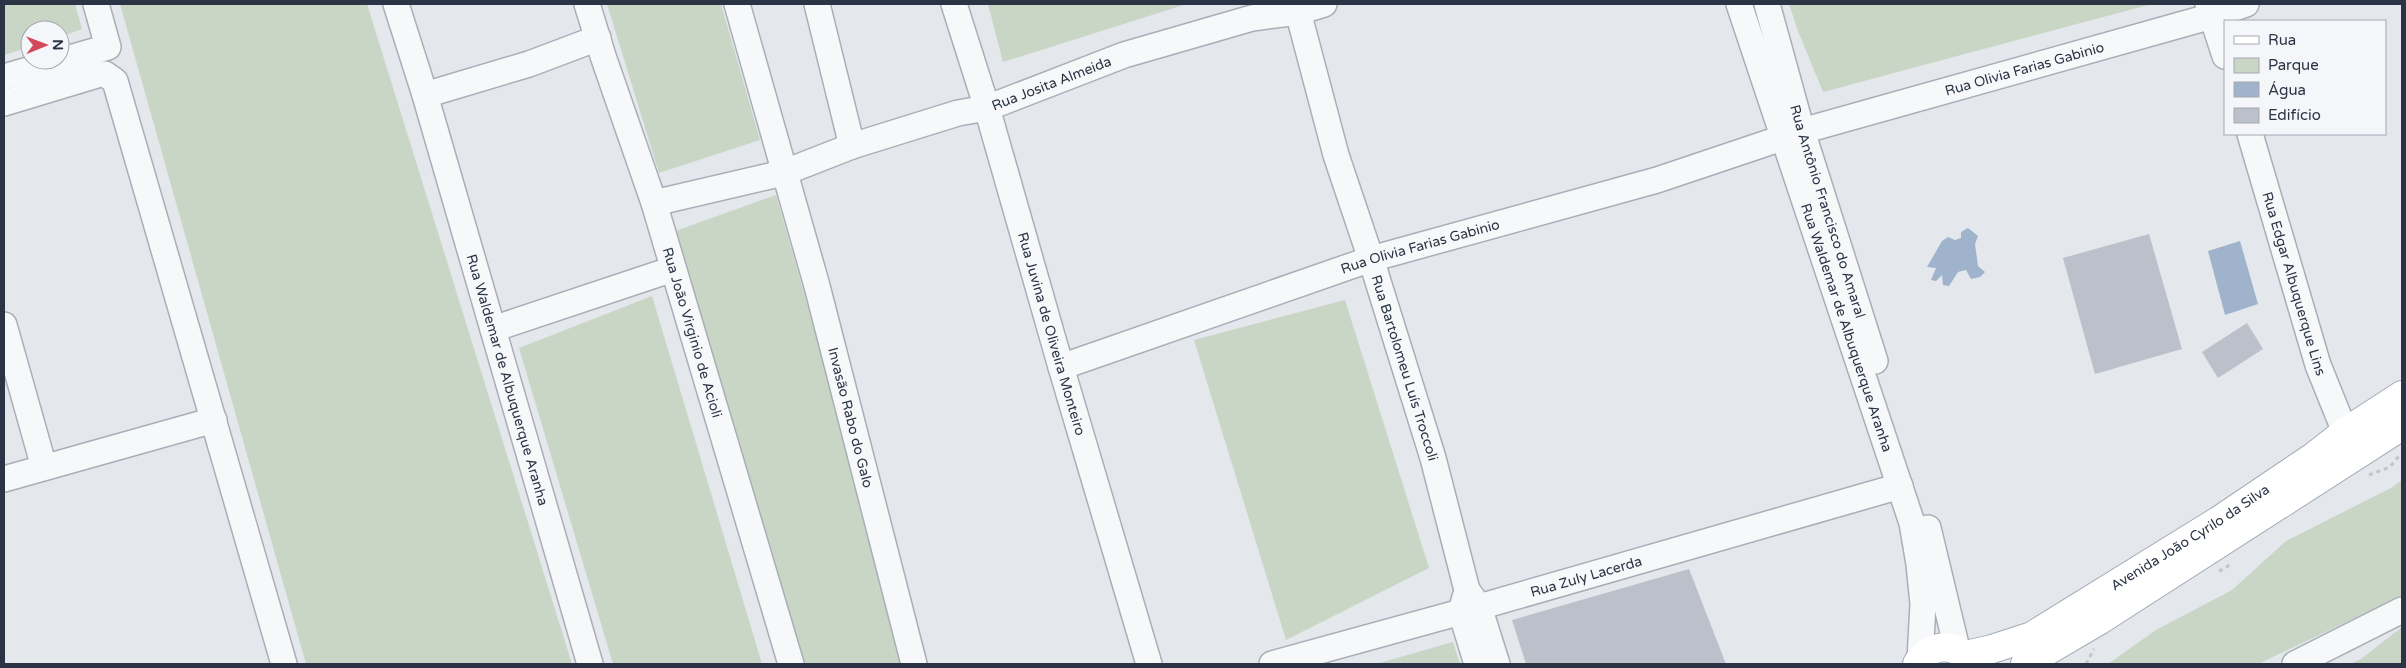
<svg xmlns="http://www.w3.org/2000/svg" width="2406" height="668" font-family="'Varela Round',sans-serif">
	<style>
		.green { fill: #c9d6c5 }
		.water { fill: #9fb4cc }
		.building { fill: #bbc0ca }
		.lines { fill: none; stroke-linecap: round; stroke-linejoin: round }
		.minor-casing { stroke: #a9aeb7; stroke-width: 28 }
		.major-casing { stroke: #a3abb8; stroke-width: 30 }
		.path { stroke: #c2c5cb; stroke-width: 3; stroke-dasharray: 4 4; stroke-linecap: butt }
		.minor { stroke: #f7f8fa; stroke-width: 25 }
		.major { stroke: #fff; stroke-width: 28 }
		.labels { text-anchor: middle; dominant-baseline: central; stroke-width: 4.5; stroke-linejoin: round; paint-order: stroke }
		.street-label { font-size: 14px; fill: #2b3445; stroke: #f4f6f9 }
	</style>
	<rect width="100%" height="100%" fill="#e4e7ec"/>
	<g class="green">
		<polygon points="4,4 75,4 82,29 60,37 60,30 30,30 30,47 4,55"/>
		<polygon points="120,4 367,4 572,664 306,664"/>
		<polygon points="607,4 721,4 760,140 659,173"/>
		<polygon points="988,4 1187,4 1003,62"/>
		<polygon points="1789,4 2152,4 1823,92 1798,31"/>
		<polygon points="776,195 910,664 797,664 667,234"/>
		<polygon points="652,296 762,664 613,664 519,348"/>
		<polygon points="1345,300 1429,568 1286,640 1194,340"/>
		<polygon points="2402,480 2402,596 2258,664 2108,664 2156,630 2232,590 2286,541 2391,488"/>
		<polygon points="2402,627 2402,664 2350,664 2361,659"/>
		<polygon points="1453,642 1460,664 1376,664"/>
	</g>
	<g class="water">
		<polygon points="1968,228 1978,236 1975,244 1978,266 1985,272 1980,277 1971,279 1966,270 1958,272 1949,286 1943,285 1942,275 1936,281 1931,280 1936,268 1927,267 1942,241 1948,237 1955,240 1961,238 1961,232"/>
		<polygon points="2240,241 2258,304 2225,315 2208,251"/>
	</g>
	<g class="building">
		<polygon points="2149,234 2182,349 2095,374 2063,258"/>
		<polygon points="2247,323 2263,349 2218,378 2202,352"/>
		<polygon points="1689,569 1726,664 1526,664 1512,620"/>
	</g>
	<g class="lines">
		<g class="minor-casing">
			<g id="minor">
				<path id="s1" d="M 396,4 L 425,95 L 590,664"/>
				<path id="s2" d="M 587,4 L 603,56 L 654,203 L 791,664"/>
				<path id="s3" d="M 737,4 L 817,286 L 914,664"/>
				<polyline points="817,4 852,146"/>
				<path id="s4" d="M 954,4 L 987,108 L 1061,367 L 1149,664"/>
				<path id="s5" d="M 1296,4 L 1336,155 L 1371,259 L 1433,458 L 1467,590 L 1479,607 L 1497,664"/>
				<path id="s6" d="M 1739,4 L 1912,523 L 1919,564 L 1923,604 L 1920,659"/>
				<path id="s7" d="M 1767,4 L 1802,131 L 1875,361"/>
				<polyline points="2208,4 2225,56"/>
				<polyline points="4,77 108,47 96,4"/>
				<polyline points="425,95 529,64 598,38"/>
				<polyline points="4,103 100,74 105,74 115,81 284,664"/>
				<path id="s8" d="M 1802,131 L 2212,16 L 2246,4"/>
				<path id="s9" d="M 2250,134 L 2318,365 L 2345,432"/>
				<path id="s10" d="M 654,203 L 783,173 L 852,146 L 958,113 L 987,108 L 1124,55 L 1252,18 L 1298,12 L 1324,4"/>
				<polyline points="4,325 44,467"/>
				<polyline points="493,329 673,269"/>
				<path id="s11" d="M 1061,367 L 1371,259 L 1657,180 L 1782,138"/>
				<polyline points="4,479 214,420"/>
				<polyline points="1928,528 1957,649"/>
				<polyline points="1465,597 1461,612 1477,664"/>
				<path id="s12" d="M 1272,664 L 1479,607 L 1900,486"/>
				<polyline points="2295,664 2402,610"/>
			</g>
		</g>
		<g class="major-casing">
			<g id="major">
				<path id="s13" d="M 1966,655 L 1992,649 L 2032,636 L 2218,521 L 2313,457 L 2345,432 L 2402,395"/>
				<path d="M 1917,664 C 1930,641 1959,643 1973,664"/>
				<polyline points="2025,664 2100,620 2402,426"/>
			</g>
		</g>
		<g class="path">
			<polyline points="2369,475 2390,467 2399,456"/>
			<polyline points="2219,571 2226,568 2230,564"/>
			<polyline points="2086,664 2094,649"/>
		</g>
		<use href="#minor" class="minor"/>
		<use href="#major" class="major"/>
	</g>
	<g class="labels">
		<g class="street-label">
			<text stroke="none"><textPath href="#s8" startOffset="231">Rua Olivia Farias Gabinio</textPath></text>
			<text stroke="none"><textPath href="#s10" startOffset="416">Rua Josita Almeida</textPath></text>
			<text stroke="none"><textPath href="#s7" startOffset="216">Rua Antônio Francisco do Amaral</textPath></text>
			<text stroke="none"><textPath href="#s11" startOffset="379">Rua Olivia Farias Gabinio</textPath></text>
			<text stroke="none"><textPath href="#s9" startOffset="156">Rua Edgar Albuquerque Lins</textPath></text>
			<text stroke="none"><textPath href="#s6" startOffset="341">Rua Waldemar de Albuquerque Aranha</textPath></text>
			<text stroke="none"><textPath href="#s2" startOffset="345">Rua João Virginio de Acioli</textPath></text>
			<text stroke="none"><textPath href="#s4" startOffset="344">Rua Juvina de Oliveira Monteiro</textPath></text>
			<text stroke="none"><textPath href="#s5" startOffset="380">Rua Bartolomeu Luís Troccoli</textPath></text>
			<text stroke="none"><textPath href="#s1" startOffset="392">Rua Waldemar de Albuquerque Aranha</textPath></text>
			<text stroke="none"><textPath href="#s3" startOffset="429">Invasão Rabo do Galo</textPath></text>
			<text stroke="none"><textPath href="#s13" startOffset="255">Avenida João Cyrilo da Silva</textPath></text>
			<text stroke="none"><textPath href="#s12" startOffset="326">Rua Zuly Lacerda</textPath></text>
		</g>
	</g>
	<rect width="2406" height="668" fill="none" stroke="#2b3445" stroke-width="10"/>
	<rect x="2224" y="20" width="162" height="115" fill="#f4f6f9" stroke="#a4a8b1"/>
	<rect x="2234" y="36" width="25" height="8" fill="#ffffff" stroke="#a4a8b1"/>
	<text x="2268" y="45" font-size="15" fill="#2b3445">Rua</text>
	<rect x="2234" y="58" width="25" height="15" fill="#c9d6c5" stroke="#a4a8b1"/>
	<text x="2268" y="70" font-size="15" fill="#2b3445">Parque</text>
	<rect x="2234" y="82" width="25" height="15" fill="#9fb4cc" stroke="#a4a8b1"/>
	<text x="2268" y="95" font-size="15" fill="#2b3445">Água</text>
	<rect x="2234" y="108" width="25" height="15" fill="#bbc0ca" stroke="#a4a8b1"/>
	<text x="2268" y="120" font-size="15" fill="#2b3445">Edifício</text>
	<g transform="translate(45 45) rotate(89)"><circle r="24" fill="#f4f6f9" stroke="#a4a8b1"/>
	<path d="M0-4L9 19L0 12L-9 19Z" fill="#d1495b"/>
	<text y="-8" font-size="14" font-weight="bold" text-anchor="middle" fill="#2b3445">N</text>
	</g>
</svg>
